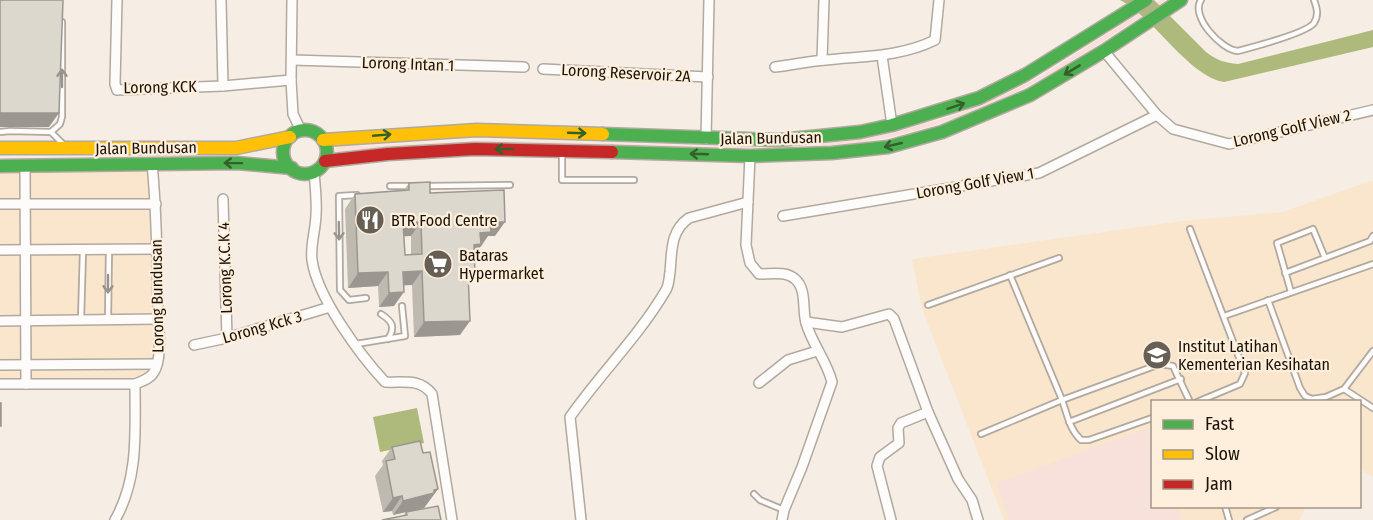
<svg xmlns="http://www.w3.org/2000/svg" width="1373" height="520" font-family="'Fira Sans Condensed',sans-serif">
	<style>
		.built { fill: #fae6cc }
		.green { fill: #f9e1db }
		.water { fill: #aeba7c }
		.lines { fill: none; stroke-linecap: round; stroke-linejoin: round }
		.lane-casing { stroke: #b1a99f; stroke-width: 8 }
		.street-casing { stroke: #b1a99f; stroke-width: 12 }
		.fast-casing { stroke: #b1a99f; stroke-width: 15 }
		.slow-casing { stroke: #b1a99f; stroke-width: 15 }
		.jam-casing { stroke: #b1a99f; stroke-width: 15 }
		.lane { stroke: #fefcfb; stroke-width: 4.5 }
		.street { stroke: #fefcfb; stroke-width: 9 }
		.fast { stroke: #4caf50; stroke-width: 12 }
		.slow { stroke: #ffc107; stroke-width: 12 }
		.jam { stroke: #c62828; stroke-width: 12 }
		.wall { fill: #bebab0; fill-rule: evenodd }
		.shaded-wall { fill: #9b9790 }
		.building { fill: #ddd8cd; stroke: #9b9790; stroke-width: 1.5; fill-rule: evenodd }
		.oneway { stroke: #34602c }
		.oneway2 { stroke: #98938d }
		.labels { text-anchor: middle; dominant-baseline: central; stroke-width: 4.5; stroke-linejoin: round; paint-order: stroke }
		.street-label { font-size: 16px; fill: #1b1207; stroke: #feefdc }
		.poi-label { font-size: 16px; fill: #1b1207; stroke: #feefdc; text-anchor: start }
	</style>
	<rect width="100%" height="100%" fill="#f6eee4"/>
	<g class="built">
		<polygon points="152,164 157,364 135,384 0,384 0,166"/>
		<polygon points="1373,180 1373,477 1360,469 1360,402 1152,402 1152,506 1306,507 1300,520 1004,520 922,309 912,259 1182,221 1282,212"/>
	</g>
	<g class="green">
		<path d="M 1160,0 L 1166,0 C 1108,38 1050,79 986,106 C 914,137 835,152 756,151 C 727,151 699,149 670,148 C 611,146 552,144 493,143 C 440,144 389,148 337,158 L 336,144 L 365,146 L 493,140 L 755,147 L 800,147 L 873,137 L 950,117 L 1014,90 L 1041,76 Z"/>
		<polygon points="1148,428 1152,440 1152,506 1177,507 1182,520 1009,520 996,483"/>
	</g>
	<g class="water">
		<path d="M 1120,0 L 1154,0 L 1206,52 C 1216,60 1225,63 1238,64 L 1373,30 L 1373,47 L 1224,82 C 1189,77 1155,18 1120,0 Z"/>
		<polygon points="417,408 424,443 380,452 373,417"/>
	</g>
	<g class="lines">
		<g class="lane-casing">
			<g id="lane">
				<path d="M 1201,0 C 1190,16 1221,50 1238,51 C 1253,47 1307,33 1314,23 C 1319,15 1317,8 1314,0"/>
				<polyline points="0,132 10,131 51,132 64,145"/>
				<polyline points="51,132 60,124 62,117 62,22"/>
				<polyline points="562,153 562,180 634,180"/>
				<polyline points="390,186 412,186"/>
				<polyline points="426,186 510,185"/>
				<polyline points="357,195 339,196 340,290 349,300 366,298"/>
				<polyline points="1190,229 1245,373 1240,384 1197,402"/>
				<polyline points="1285,273 1370,241 1373,236"/>
				<path d="M 1010,275 C 1027,315 1043,355 1060,395 C 1067,411 1068,428 1081,440 L 1089,440 L 1152,418"/>
				<polyline points="1291,292 1277,243 1313,229 1325,258"/>
				<polyline points="1268,300 1300,388 1305,396 1312,399 1326,397 1344,389 1373,351"/>
				<polyline points="928,305 1059,258"/>
				<path d="M 381,314 C 392,321 396,327 388,339"/>
				<polyline points="1224,316 1373,264"/>
				<polyline points="81,320 83,251"/>
				<polyline points="108,320 109,249"/>
				<polyline points="356,344 405,336 402,306"/>
				<polyline points="1344,389 1373,408"/>
				<polyline points="1069,422 1181,379"/>
				<polyline points="981,434 1062,400 1160,364 1173,366 1190,402"/>
				<polyline points="754,494 760,500 784,510"/>
				<polyline points="1225,506 1229,520"/>
				<polyline points="1247,520 1276,507"/>
			</g>
		</g>
		<g class="street-casing">
			<g id="street">
				<polyline points="117,0 115,84 117,90 223,86 291,80"/>
				<polyline points="221,0 223,86"/>
				<polyline points="292,0 291,80 293,114 301,131"/>
				<polyline points="1104,51 1157,115 1173,129 1229,144 1373,110"/>
				<polyline points="882,56 892,125"/>
				<polyline points="292,60 524,67"/>
				<polyline points="822,60 824,0"/>
				<path d="M 775,67 C 792,65 809,61 826,60 C 863,56 901,57 935,40 L 939,0"/>
				<polyline points="543,69 708,77"/>
				<polyline points="706,139 709,0"/>
				<path d="M 750,156 L 746,245 L 750,263 L 759,274 C 771,274 786,271 795,279 C 807,289 802,309 806,323 C 812,344 827,361 832,382 L 802,467 L 784,510 L 782,520"/>
				<polyline points="25,166 26,384"/>
				<path d="M 314,172 C 315,186 317,200 316,214 C 316,229 310,245 312,260 C 317,297 360,355 385,382 C 404,383 420,378 432,394 L 452,520"/>
				<polyline points="223,199 227,338"/>
				<polyline points="0,204 156,204"/>
				<polyline points="783,216 1039,173 1157,115"/>
				<polyline points="0,250 157,249"/>
				<polyline points="0,321 158,319"/>
				<polyline points="806,322 842,327 889,314 894,319 928,412 958,479 972,500 978,520"/>
				<polyline points="194,345 227,338 330,307"/>
				<polyline points="0,365 157,364"/>
				<polyline points="759,383 788,360 817,351"/>
				<path d="M 0,384 L 135,384 C 142,381 150,379 154,372 C 163,358 158,324 158,308 C 157,260 157,212 152,164"/>
				<path d="M 115,520 C 139,478 135,430 135,384"/>
				<path d="M 581,520 L 570,417 C 600,374 639,336 666,290 C 669,285 669,278 670,272 C 672,252 670,231 689,218 L 748,202"/>
				<polyline points="891,520 877,466 880,457 899,443 898,428 901,423 928,412"/>
			</g>
		</g>
		<g class="fast-casing">
			<g id="fast">
				<circle cx="305" cy="152" r="22"/>
				<polyline points="603,134 780,140 860,132 892,125 979,98 1025,75 1146,0"/>
				<polyline points="612,152 750,156 832,153 888,147 942,132 1030,95 1104,51 1181,0"/>
				<polyline points="0,166 237,163 292,168"/>
			</g>
		</g>
		<g class="slow-casing">
			<g id="slow">
				<polyline points="323,140 477,130 603,134"/>
				<polyline points="0,148 236,148 290,137"/>
			</g>
		</g>
		<g class="jam-casing">
			<polyline id="jam" points="325,161 388,154 475,149 612,152"/>
		</g>
		<use href="#lane" class="lane"/>
		<use href="#street" class="street"/>
		<use href="#fast" class="fast"/>
		<use href="#slow" class="slow"/>
		<use href="#jam" class="jam"/>
	</g>
	<g class="wall">
		<path d="M 409,183 L 430,193 L 495,236 L 488,236 L 481,247 L 479,247 L 474,254 L 475,272 L 468,282 L 460,335 L 414,337 L 412,285 L 404,285 L 394,306 L 379,307 L 378,286 L 348,288 L 345,209 L 355,194 L 404,190 ZM 404,236 L 411,236 L 411,255 L 405,255 Z"/>
		<polygon points="392,447 423,453 438,489 424,508 408,512 438,506 403,516 406,512 393,515 392,511 383,512 375,476 383,465 382,461"/>
	</g>
	<g class="shaded-wall">
		<polygon points="0,113 59,113 49,127 0,127"/>
		<polygon points="421,222 411,236 393,237 403,223"/>
		<polygon points="490,222 505,222 495,236 488,236 471,259 470,247 480,233"/>
		<polygon points="422,271 412,285 393,286 403,272"/>
		<polygon points="388,272 378,286 348,288 358,273"/>
		<polygon points="468,272 475,272 465,286"/>
		<polygon points="404,292 394,306 379,307 389,293"/>
		<polygon points="470,321 460,335 414,337 424,322"/>
		<polygon points="438,489 424,508 393,515 403,501"/>
		<polygon points="402,496 392,511 383,512 393,498"/>
	</g>
	<g class="building">
		<polygon points="0,0 63,0 59,113 0,113"/>
		<path d="M 430,182 L 430,193 L 504,190 L 505,222 L 490,222 L 491,232 L 480,233 L 481,244 L 474,245 L 475,272 L 468,272 L 470,321 L 424,322 L 422,271 L 403,272 L 404,292 L 389,293 L 388,272 L 358,273 L 355,194 L 409,190 L 409,183 ZM 421,222 L 422,254 L 405,255 L 403,223 Z"/>
		<rect x="0" y="403" width="1" height="23"/>
		<polygon points="420,441 423,453 430,452 438,489 434,490 434,493 403,501 402,496 393,498 386,461 395,459 392,447"/>
		<polygon points="438,506 441,520 382,520 407,515 406,512"/>
	</g>
	<defs><path id="oneway-shaft" d="M-6 0H5M1.5-3L5.5 0L1.5 3" fill="none" stroke-width="1.6" stroke-linecap="round" stroke-linejoin="round" transform="scale(1.5)"/></defs>
	<g class="oneway">
		<use href="#oneway-shaft" transform="translate(1072 70) rotate(149)"/>
		<use href="#oneway-shaft" transform="translate(956 106) rotate(-18)"/>
		<use href="#oneway-shaft" transform="translate(577 133) rotate(2)"/>
		<use href="#oneway-shaft" transform="translate(382 135) rotate(-5)"/>
		<use href="#oneway-shaft" transform="translate(893 145) rotate(167)"/>
		<use href="#oneway-shaft" transform="translate(504 149) rotate(-179)"/>
		<use href="#oneway-shaft" transform="translate(699 154) rotate(-178)"/>
		<use href="#oneway-shaft" transform="translate(233 163) rotate(-179)"/>
	</g>
	<g class="oneway2">
		<use href="#oneway-shaft" transform="translate(62 78) rotate(-90)"/>
		<use href="#oneway-shaft" transform="translate(339 231) rotate(89)"/>
		<use href="#oneway-shaft" transform="translate(108 284) rotate(90)"/>
	</g>
	<defs>
		<g id="restaurant-disc" transform="scale(1.5)"><circle r="9.5" fill="#685f54" stroke="#feefdc"/><path d="M-5-6h1v4h1v-4h1v4h1v-4h1v5L-1.5 .5V6h-2V.5L-5-1ZM5-6V6H3V1.5H1.5Q1.5-4 5-6Z" fill="#fff"/></g>
		<g id="supermarket-disc" transform="scale(1.5)"><circle r="9.5" fill="#685f54" stroke="#feefdc"/><path d="M-6-5.5h2.5l.6 2H6L4.5 2H-2.5L-4.4-4H-6ZM-1.5 3.2a1.3 1.3 0 1 0 .1 0ZM3 3.2a1.3 1.3 0 1 0 .1 0Z" fill="#fff"/></g>
		<g id="school-disc" transform="scale(1.5)"><circle r="9.5" fill="#685f54" stroke="#feefdc"/><path d="M0-5L7-2L0 1L-7-2ZM-4 1L0 2.5L4 1V4Q0 6-4 4Z" fill="#fff"/></g>
	</defs>
	<g fill-rule="evenodd">
		<use href="#restaurant-disc" x="370" y="220"/>
		<use href="#supermarket-disc" x="438" y="264"/>
		<use href="#school-disc" x="1157" y="355"/>
	</g>
	<g class="labels">
		<g class="street-label">
			<text transform="translate(408 64) rotate(2)">Lorong Intan 1</text>
			<text transform="translate(626 73) rotate(3)">Lorong Reservoir 2A</text>
			<text transform="translate(160 87) rotate(-1)">Lorong KCK</text>
			<text transform="translate(1292 128) rotate(-13)">Lorong Golf View 2</text>
			<text transform="translate(771 138) rotate(-1)">Jalan Bundusan</text>
			<text transform="translate(146 148) rotate(-1)">Jalan Bundusan</text>
			<text transform="translate(975 183) rotate(-10)">Lorong Golf View 1</text>
			<text transform="translate(225 268) rotate(-92)">Lorong K.C.K 4</text>
			<text transform="translate(157 296) rotate(-91)">Lorong Bundusan</text>
			<text transform="translate(262 327) rotate(-16)">Lorong Kck 3</text>
		</g>
		<g class="poi-label">
			<text x="391" y="220">BTR Food Centre</text>
			<text x="459" y="255">Bataras<tspan x="459" dy="18">Hypermarket</tspan></text>
			<text x="1178" y="346">Institut Latihan<tspan x="1178" dy="18">Kementerian Kesihatan</tspan></text>
		</g>
	</g>
	<rect x="1151" y="400" width="210" height="108" fill="#feefdc" stroke="#a39787" stroke-width="1.5"/>
	<rect x="1163" y="420" width="30" height="9" fill="#4caf50" stroke="#a39787" stroke-width="1.5"/>
	<text x="1205" y="430" font-size="18" fill="#1b1207">Fast</text>
	<rect x="1163" y="450" width="30" height="9" fill="#ffc107" stroke="#a39787" stroke-width="1.5"/>
	<text x="1205" y="460" font-size="18" fill="#1b1207">Slow</text>
	<rect x="1163" y="480" width="30" height="9" fill="#c62828" stroke="#a39787" stroke-width="1.5"/>
	<text x="1205" y="490" font-size="18" fill="#1b1207">Jam</text>
</svg>
